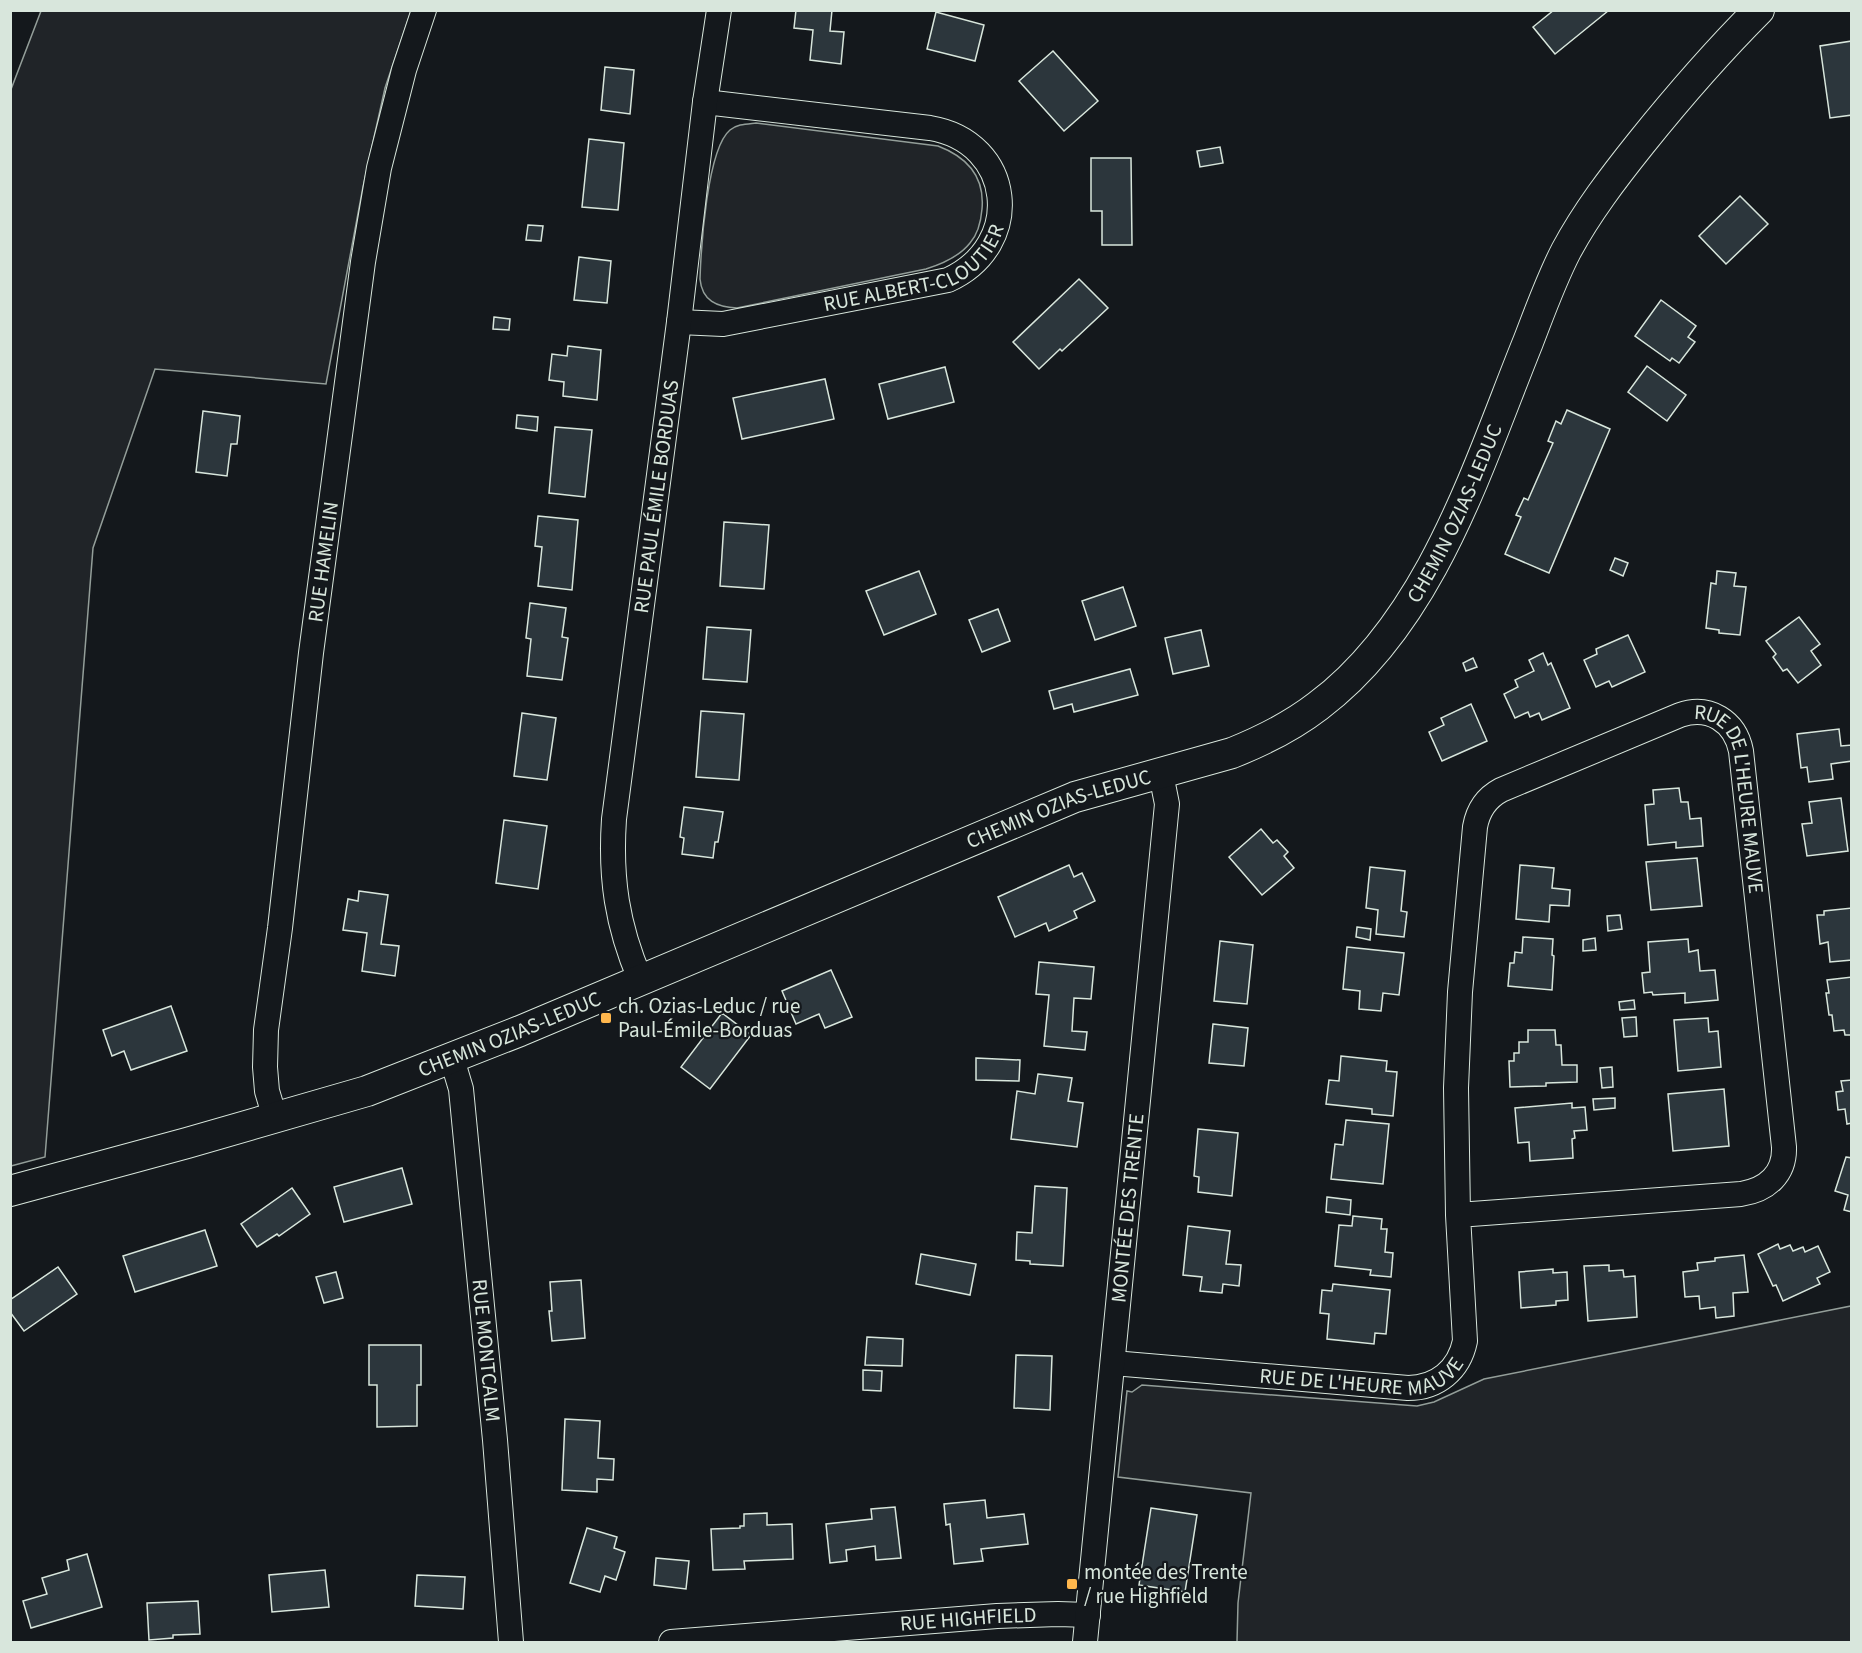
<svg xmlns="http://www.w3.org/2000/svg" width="1862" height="1653" font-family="'Source Sans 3',sans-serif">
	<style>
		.green { fill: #202428; stroke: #939e99; stroke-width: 1.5 }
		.building { fill: #2c363c; stroke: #d8e6dc; stroke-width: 1.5 }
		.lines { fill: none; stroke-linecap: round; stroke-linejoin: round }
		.minor-casing { stroke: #d8e6dc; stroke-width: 26 }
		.tertiary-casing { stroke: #d8e6dc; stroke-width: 32 }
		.minor { stroke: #14181c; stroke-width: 24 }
		.tertiary { stroke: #14181c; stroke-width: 30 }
		.poi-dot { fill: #ffb74d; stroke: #14181c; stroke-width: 2 }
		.labels { text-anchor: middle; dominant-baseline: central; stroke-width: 4.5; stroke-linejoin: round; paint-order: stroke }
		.street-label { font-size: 21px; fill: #d8e6dc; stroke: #14181c }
		.poi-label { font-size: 21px; fill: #d8e6dc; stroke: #14181c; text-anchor: start }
	</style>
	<rect width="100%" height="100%" fill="#14181c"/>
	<g class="green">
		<polygon points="41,11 411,11 385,88 363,187 326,384 155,369 93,548 45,1157 11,1166 10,92"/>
		<path d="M 756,123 L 938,146 C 967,157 985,176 982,209 C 981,221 978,234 970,243 C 959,257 942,264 926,269 L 737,308 C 717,307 702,301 700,279 C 701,248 707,149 730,130 C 737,124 747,124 756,123 Z"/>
		<polygon points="1851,1306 1851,1642 1237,1642 1238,1603 1251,1493 1118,1477 1127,1391 1132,1392 1142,1385 1417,1406 1434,1402 1484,1379"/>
	</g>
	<g class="building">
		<polygon points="796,10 832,10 830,31 844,32 841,64 810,60 813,30 794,28"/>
		<polygon points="1554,10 1608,10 1608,11 1555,54 1533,27"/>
		<polygon points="936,12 984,25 975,61 927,49"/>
		<polygon points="1852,41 1852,115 1830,118 1820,46"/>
		<polygon points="1053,51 1098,101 1064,131 1019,81"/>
		<polygon points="605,67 634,70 630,114 601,110"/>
		<polygon points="589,139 624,143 618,210 582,207"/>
		<polygon points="1220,147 1223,163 1200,167 1197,151"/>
		<polygon points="1091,158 1131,158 1132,245 1102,245 1102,211 1091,211"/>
		<polygon points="1740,196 1768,224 1726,264 1699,236"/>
		<polygon points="528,225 543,226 541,241 526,240"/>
		<polygon points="579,257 611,261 607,303 574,300"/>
		<polygon points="1079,279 1108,308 1062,351 1060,349 1039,369 1013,342"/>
		<polygon points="1661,300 1696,326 1688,337 1695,342 1679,363 1672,358 1670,361 1635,336"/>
		<polygon points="494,317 510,319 509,330 493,329"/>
		<polygon points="568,346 601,350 597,400 563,396 564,382 549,380 552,354 567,356"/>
		<polygon points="1647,366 1686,395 1667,421 1628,392"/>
		<polygon points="945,367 954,402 888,419 879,384"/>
		<polygon points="825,379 834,419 742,439 733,398"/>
		<polygon points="1567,410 1610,429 1549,573 1505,554 1521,517 1516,515 1524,498 1528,500 1553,443 1548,441 1556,421 1561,424"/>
		<polygon points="203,411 240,416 237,444 231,444 227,476 196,472"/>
		<polygon points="517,415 538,417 537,431 516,428"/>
		<polygon points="555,427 592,430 585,497 549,493"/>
		<polygon points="538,516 578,520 572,590 538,586 542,547 535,546"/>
		<polygon points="724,522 769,525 764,589 720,586"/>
		<polygon points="1615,558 1628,563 1623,576 1610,570"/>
		<polygon points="919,571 936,614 884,635 866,591"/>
		<polygon points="1717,571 1736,573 1734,586 1746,587 1740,635 1719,633 1719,630 1706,628 1711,583 1716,584"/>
		<polygon points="1123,587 1136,626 1095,640 1082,601"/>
		<polygon points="530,603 566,608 562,637 568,638 562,680 527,676 531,639 526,638"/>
		<polygon points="998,609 1010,641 982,652 969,620"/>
		<polygon points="1799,617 1820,644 1811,651 1821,665 1798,683 1787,669 1783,671 1773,657 1776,654 1766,641"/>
		<polygon points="707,627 751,630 747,682 703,679"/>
		<polygon points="1201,630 1209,666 1173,674 1165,638"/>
		<polygon points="1628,635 1645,672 1612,687 1609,681 1596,687 1584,660 1597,654 1596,649"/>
		<polygon points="1543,653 1548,665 1551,663 1570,708 1542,720 1539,713 1530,717 1528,712 1515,718 1504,694 1518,687 1515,680 1534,671 1529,660"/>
		<polygon points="1473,658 1477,667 1466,671 1463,663"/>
		<polygon points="1130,669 1138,695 1074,712 1072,704 1054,709 1049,691"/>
		<polygon points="1471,704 1487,741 1442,761 1429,732 1444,725 1441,718"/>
		<polygon points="701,711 744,714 739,780 696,777"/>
		<polygon points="522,713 556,718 547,780 514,776"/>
		<polygon points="1839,729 1841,746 1852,745 1852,761 1831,764 1833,779 1809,782 1807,767 1801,768 1797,734"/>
		<polygon points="1679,788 1681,802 1688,802 1690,819 1701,818 1703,846 1676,848 1676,842 1648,845 1645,805 1654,804 1653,790"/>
		<polygon points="1841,798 1848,851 1807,856 1802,824 1812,823 1809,802"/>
		<polygon points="684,807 723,812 718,842 715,842 713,858 682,854 684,838 680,837"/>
		<polygon points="504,820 547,826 538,889 496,883"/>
		<polygon points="1261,829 1273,843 1277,840 1288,852 1284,856 1294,868 1262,895 1229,857"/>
		<polygon points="1697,858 1702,906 1651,910 1646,862"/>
		<polygon points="1069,865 1074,877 1082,873 1095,901 1074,911 1077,918 1049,931 1046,923 1015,937 998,897"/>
		<polygon points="1520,865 1554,868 1552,888 1570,890 1569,906 1550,905 1549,922 1516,919"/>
		<polygon points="1370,867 1405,871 1401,911 1407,912 1404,937 1376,934 1378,910 1366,908"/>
		<polygon points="359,891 388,895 381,944 399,946 395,976 362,971 367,933 343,930 348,899 358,901"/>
		<polygon points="1852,908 1852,960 1830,962 1828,942 1820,944 1817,915 1824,915 1824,911"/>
		<polygon points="1620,915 1622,929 1608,931 1607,916"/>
		<polygon points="1357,927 1371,929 1370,940 1356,937"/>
		<polygon points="1523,937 1553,939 1552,955 1554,956 1552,990 1508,986 1510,963 1514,963 1515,952 1522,953"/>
		<polygon points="1595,938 1596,950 1583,951 1583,940"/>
		<polygon points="1688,939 1689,952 1698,950 1700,971 1715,970 1718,1000 1685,1003 1685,993 1653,995 1652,992 1644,993 1642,973 1650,972 1648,942"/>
		<polygon points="1220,941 1253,945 1247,1004 1214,1001"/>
		<polygon points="1347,947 1404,953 1399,995 1383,993 1381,1011 1359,1009 1360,991 1343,989"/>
		<polygon points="1039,962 1094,967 1091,999 1074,998 1072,1031 1087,1032 1085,1050 1044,1046 1049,995 1036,994"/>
		<polygon points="831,970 852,1017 825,1028 819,1014 796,1024 782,991"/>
		<polygon points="1852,977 1852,1035 1845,1035 1844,1030 1834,1031 1832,1015 1829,1015 1826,993 1829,993 1827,980"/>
		<polygon points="1634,1000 1635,1009 1620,1010 1619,1002"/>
		<polygon points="171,1006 187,1051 131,1070 124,1051 112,1056 103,1030"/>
		<polygon points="722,1013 751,1035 710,1089 681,1067"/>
		<polygon points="1636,1017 1637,1036 1624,1037 1622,1018"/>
		<polygon points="1708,1018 1709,1032 1718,1031 1721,1067 1678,1071 1674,1020"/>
		<polygon points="1213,1024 1248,1028 1244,1066 1209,1063"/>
		<polygon points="1528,1030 1555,1030 1556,1045 1561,1045 1562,1065 1577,1065 1577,1082 1546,1083 1546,1086 1510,1087 1509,1061 1514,1061 1514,1053 1519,1053 1519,1042 1528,1042"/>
		<polygon points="1341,1056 1387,1061 1386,1071 1397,1072 1393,1116 1372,1114 1372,1109 1326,1104 1329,1080 1339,1081"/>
		<polygon points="976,1058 1020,1060 1019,1081 976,1080"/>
		<polygon points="1612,1067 1613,1087 1602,1088 1600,1068"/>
		<polygon points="1038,1074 1072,1078 1068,1101 1083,1103 1077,1147 1011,1139 1017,1091 1035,1094"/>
		<polygon points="1852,1080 1852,1123 1847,1124 1845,1109 1838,1110 1836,1092 1843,1091 1841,1081"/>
		<polygon points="1724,1089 1729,1146 1673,1151 1668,1094"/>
		<polygon points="1615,1098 1615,1108 1594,1110 1593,1099"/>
		<polygon points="1572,1103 1572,1108 1585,1107 1587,1130 1574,1131 1575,1138 1572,1139 1573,1158 1530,1161 1529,1142 1518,1143 1515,1108"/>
		<polygon points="1346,1120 1389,1124 1383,1184 1331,1179 1335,1144 1343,1145"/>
		<polygon points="1198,1129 1238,1133 1232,1196 1198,1192 1199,1177 1194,1176"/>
		<polygon points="1846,1157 1852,1158 1852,1212 1844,1210 1848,1195 1835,1191"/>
		<polygon points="402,1168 412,1204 344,1222 334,1187"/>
		<polygon points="1035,1186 1067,1188 1063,1266 1030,1264 1030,1261 1016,1260 1017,1232 1032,1233"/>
		<polygon points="292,1188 310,1214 279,1236 277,1234 257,1247 241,1224"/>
		<polygon points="1327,1197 1351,1200 1350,1215 1326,1212"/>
		<polygon points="1353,1216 1382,1219 1381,1229 1387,1229 1385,1252 1393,1253 1391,1277 1370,1275 1371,1270 1335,1266 1339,1225 1352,1226"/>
		<polygon points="1188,1226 1230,1231 1226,1264 1241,1265 1239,1286 1223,1284 1222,1293 1200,1291 1202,1277 1183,1275"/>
		<polygon points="205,1230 217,1266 135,1292 123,1256"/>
		<polygon points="1778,1244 1780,1249 1790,1245 1793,1251 1803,1247 1805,1252 1818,1246 1830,1272 1817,1278 1820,1284 1783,1301 1776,1285 1773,1286 1758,1254"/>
		<polygon points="921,1254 976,1264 970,1295 916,1284"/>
		<polygon points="1744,1255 1748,1292 1733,1293 1734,1316 1716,1318 1715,1307 1700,1309 1699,1296 1685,1297 1683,1272 1698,1270 1697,1263 1715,1261 1715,1258"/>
		<polygon points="1609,1265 1609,1271 1623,1270 1624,1277 1635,1276 1637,1317 1588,1321 1584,1266"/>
		<polygon points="58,1267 77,1294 24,1331 10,1312 10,1300"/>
		<polygon points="1553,1269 1553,1273 1567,1272 1568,1300 1556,1301 1556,1305 1521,1308 1519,1272"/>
		<polygon points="336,1272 343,1298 324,1303 316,1277"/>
		<polygon points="581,1280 585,1338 552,1341 549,1311 552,1311 550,1282"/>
		<polygon points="1333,1284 1390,1290 1386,1334 1375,1333 1374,1344 1327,1339 1329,1314 1320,1313 1322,1290 1332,1291"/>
		<polygon points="867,1337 903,1339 902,1366 865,1365"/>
		<polygon points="369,1345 421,1345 421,1385 417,1385 417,1426 377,1427 377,1385 369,1385"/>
		<polygon points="1016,1355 1052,1356 1050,1410 1014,1408"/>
		<polygon points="863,1370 882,1371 881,1391 863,1390"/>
		<polygon points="565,1419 600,1421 598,1458 614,1459 613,1480 597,1479 597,1492 562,1490"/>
		<polygon points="985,1500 987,1518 1024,1514 1028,1544 981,1549 983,1561 954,1564 950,1524 946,1525 944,1504"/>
		<polygon points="895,1507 901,1558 876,1560 875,1546 846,1550 847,1561 830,1563 826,1524 872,1519 871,1509"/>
		<polygon points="1151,1508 1197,1515 1185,1592 1139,1585"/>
		<polygon points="767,1513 767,1525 792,1524 793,1559 744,1561 745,1569 713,1570 711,1529 740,1528 740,1526 744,1526 744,1514"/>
		<polygon points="587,1528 617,1537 614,1548 625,1552 616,1580 605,1576 600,1592 570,1583"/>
		<polygon points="87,1554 102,1607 31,1628 23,1601 47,1594 42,1578 69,1570 67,1560"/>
		<polygon points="656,1558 689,1561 686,1589 654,1585"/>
		<polygon points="325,1570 329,1607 272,1612 269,1575"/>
		<polygon points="417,1575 465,1577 463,1609 415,1606"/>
		<polygon points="198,1601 200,1634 173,1635 173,1638 149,1640 147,1603"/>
	</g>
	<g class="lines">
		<g class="minor-casing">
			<g id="minor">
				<path id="s1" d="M 679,322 L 723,324 L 948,280 C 1025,245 1014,142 930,128 L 705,102"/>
				<path id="s2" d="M 640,979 C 617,925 610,878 614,819 L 679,322 L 705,102 L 719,10"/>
				<path id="s3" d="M 452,1059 L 461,1089 L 495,1440 L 511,1642"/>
				<path id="s4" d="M 275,1118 L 267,1091 L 265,1067 L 266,1030 L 280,928 L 311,653 L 363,262 L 379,168 L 404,70 L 424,10"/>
				<path id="s5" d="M 1113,1363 L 1408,1388 C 1437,1388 1459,1370 1465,1341 L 1458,1215 L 1456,1088 L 1460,992 L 1475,827 C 1478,810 1486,798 1501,790 L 1680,715 C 1709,705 1735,721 1741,751 L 1784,1147 C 1785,1174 1767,1190 1741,1194 L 1458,1215"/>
				<path id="s6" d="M 671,1642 L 997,1616 L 1058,1614 L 1088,1615"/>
				<path id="s7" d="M 1085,1642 L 1167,804 L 1161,774"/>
			</g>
		</g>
		<g class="tertiary-casing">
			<g id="tertiary">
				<path id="s8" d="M 10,1191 L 187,1143 L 367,1091 L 520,1031 L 1075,797 L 1232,753 C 1262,741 1292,726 1318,706 C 1431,621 1477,468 1528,342 C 1540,311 1551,280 1566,251 C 1587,212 1613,178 1641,143 C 1678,97 1717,52 1759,10"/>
			</g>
		</g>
		<use href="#minor" class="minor"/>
		<use href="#tertiary" class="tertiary"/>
	</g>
	<g class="poi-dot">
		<rect x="600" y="1012" width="12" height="12" rx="3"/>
		<rect x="1066" y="1578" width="12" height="12" rx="3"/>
	</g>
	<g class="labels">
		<g class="street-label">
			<text stroke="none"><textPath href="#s1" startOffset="248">RUE ALBERT-CLOUTIER</textPath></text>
			<text stroke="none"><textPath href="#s2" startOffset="489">RUE PAUL ÉMILE BORDUAS</textPath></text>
			<text stroke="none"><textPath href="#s8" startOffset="1638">CHEMIN OZIAS-LEDUC</textPath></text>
			<text stroke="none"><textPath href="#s4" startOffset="561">RUE HAMELIN</textPath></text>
			<text stroke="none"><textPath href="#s5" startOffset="1252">RUE DE L'HEURE MAUVE</textPath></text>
			<text stroke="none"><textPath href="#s8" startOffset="1118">CHEMIN OZIAS-LEDUC</textPath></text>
			<text stroke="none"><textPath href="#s8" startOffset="524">CHEMIN OZIAS-LEDUC</textPath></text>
			<text stroke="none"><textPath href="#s7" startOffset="436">MONTÉE DES TRENTE</textPath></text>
			<text stroke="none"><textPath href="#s3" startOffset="294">RUE MONTCALM</textPath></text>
			<text stroke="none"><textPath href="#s5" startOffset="252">RUE DE L'HEURE MAUVE</textPath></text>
			<text stroke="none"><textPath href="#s6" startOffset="298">RUE HIGHFIELD</textPath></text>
		</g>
		<g class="poi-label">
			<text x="618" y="1006">ch. Ozias-Leduc / rue<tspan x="618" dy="24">Paul-Émile-Borduas</tspan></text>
			<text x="1084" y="1572">montée des Trente<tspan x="1084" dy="24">/ rue Highfield</tspan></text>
		</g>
	</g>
	<rect width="1862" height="1653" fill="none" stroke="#d8e6dc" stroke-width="24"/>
</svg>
